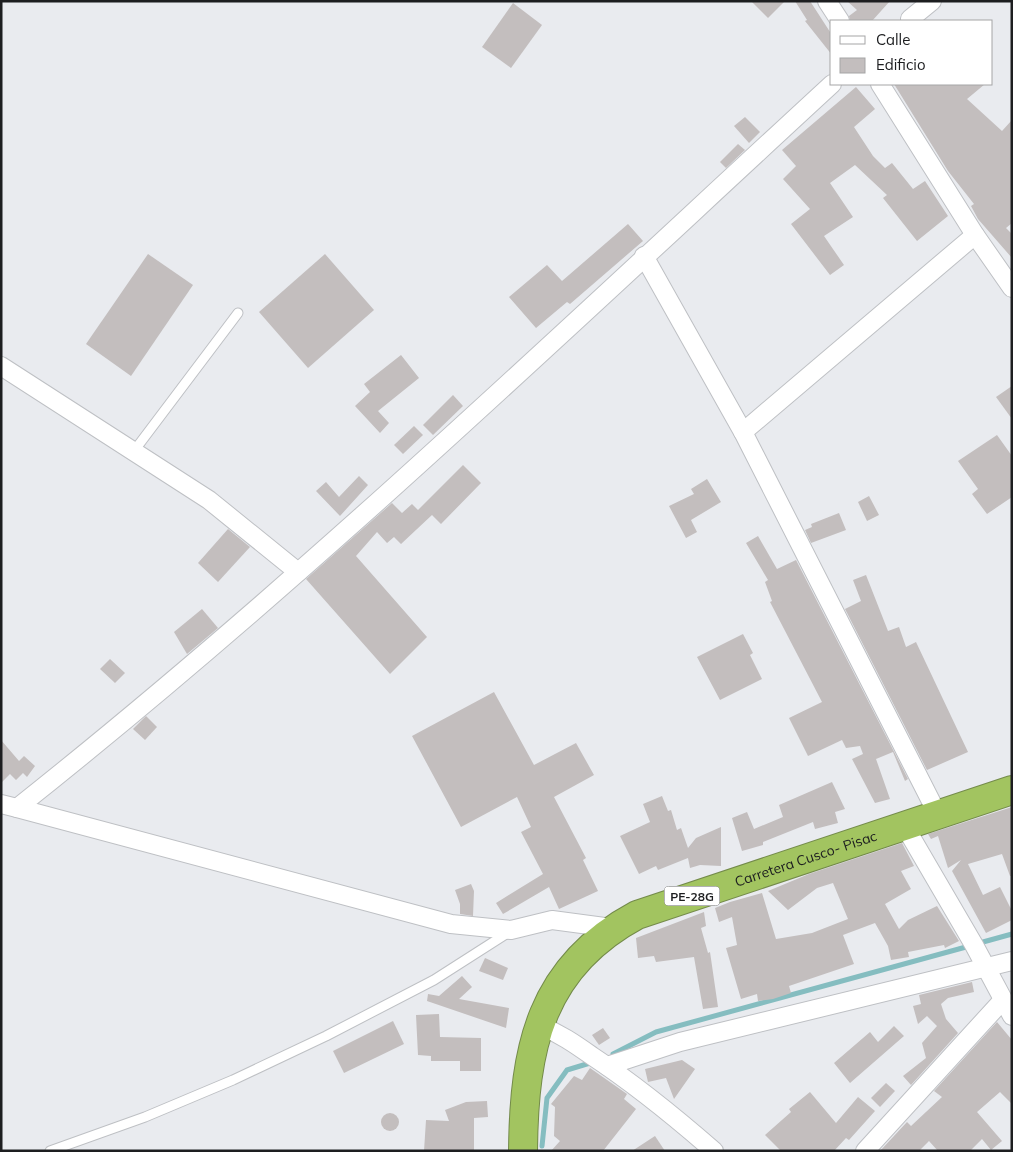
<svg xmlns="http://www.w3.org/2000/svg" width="1013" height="1152" font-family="Mulish,sans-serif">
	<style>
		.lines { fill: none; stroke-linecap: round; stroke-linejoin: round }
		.stream { stroke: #85bdc0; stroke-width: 5 }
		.building { fill: #c3bebe }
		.lane-casing { stroke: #bec0c4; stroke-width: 11 }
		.street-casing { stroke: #bec0c4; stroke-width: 20 }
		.highway-casing { stroke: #738a4a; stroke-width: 30 }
		.lane { stroke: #fff; stroke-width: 9 }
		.street { stroke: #fff; stroke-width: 18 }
		.highway { stroke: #a2c460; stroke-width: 28 }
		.labels { text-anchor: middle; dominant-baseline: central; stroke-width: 4.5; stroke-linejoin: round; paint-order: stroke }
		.shield { fill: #fff; stroke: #616263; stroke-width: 1 }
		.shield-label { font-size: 12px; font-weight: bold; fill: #1d1e20 }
		.street-label { font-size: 14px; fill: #1d1e20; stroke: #fff }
	</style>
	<rect width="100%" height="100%" fill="#e9ebef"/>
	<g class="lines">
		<g class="stream">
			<polyline points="983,942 1012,934"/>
			<polyline points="613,1054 656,1032 966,947"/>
			<polyline points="542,1146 547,1098 567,1070 590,1063"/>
		</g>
	</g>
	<g class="building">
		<polygon points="751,1 785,1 768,18"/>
		<polygon points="795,1 810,1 832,35 832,55 805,21 807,20"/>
		<polygon points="847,1 890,1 872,21 850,21 849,16 857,10"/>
		<polygon points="513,3 542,25 511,68 482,47"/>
		<polygon points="894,84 985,84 967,99 1002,131 1012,120 1012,223 1006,228 1012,234 1012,258 978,219 971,206 974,204 948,171"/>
		<polygon points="856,87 875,109 854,127 873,156 885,168 892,163 913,189 925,181 948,216 917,241 883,198 887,195 855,165 830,183 853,217 824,236 844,265 830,275 791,224 810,209 783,179 796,166 782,150"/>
		<polygon points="745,117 760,132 749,143 734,126"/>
		<polygon points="738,144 745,150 726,168 720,162"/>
		<polygon points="628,224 643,241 570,304 567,302 536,328 509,297 547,265 562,281"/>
		<polygon points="148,254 193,285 131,376 86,344"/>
		<polygon points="325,254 374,310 308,368 259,312"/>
		<polygon points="401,355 419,378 378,411 389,423 380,433 355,406 370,392 364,384"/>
		<polygon points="1012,386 1012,419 996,397"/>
		<polygon points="453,395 463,406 433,435 423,425"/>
		<polygon points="414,426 423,435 403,454 394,445"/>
		<polygon points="997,435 1012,456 1012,497 987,514 972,494 978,489 958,461"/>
		<polygon points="463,465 481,483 441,524 432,515 401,544 394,537 387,543 377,532 356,556 427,637 390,674 306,579 392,503 402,513 412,504 418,510"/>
		<polygon points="359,476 368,485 340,516 316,491 326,482 339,497"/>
		<polygon points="707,479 721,502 691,520 697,532 686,538 669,506 694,494 691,489"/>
		<polygon points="869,496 879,515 867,521 858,502"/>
		<polygon points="839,513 846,530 811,543 805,530 812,527 811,524"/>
		<polygon points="228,529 250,547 218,582 198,563"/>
		<polygon points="758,536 777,569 796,560 908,779 905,781 893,752 876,759 890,799 875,803 852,759 863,754 860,746 846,748 842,740 808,756 789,718 822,702 770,602 772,601 765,582 768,580 746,543"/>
		<polygon points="866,575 888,631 899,627 906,647 916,642 968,752 927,770 845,609 861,601 853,580"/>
		<polygon points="202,609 218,628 187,654 174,632"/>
		<polygon points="743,634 753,653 750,655 762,679 720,700 697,657"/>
		<polygon points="110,659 125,673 115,683 100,669"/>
		<polygon points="494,692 534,765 576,743 594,775 554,797 586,858 583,860 598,891 559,909 549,887 503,914 496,903 543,874 521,832 531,827 517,797 461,827 412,736"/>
		<polygon points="146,716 157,727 145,740 133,729"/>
		<polygon points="1,740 19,761 24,756 35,766 27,777 23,773 16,780 10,774 1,783"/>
		<polygon points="832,782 845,809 835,812 838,823 815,829 813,822 763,842 763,845 742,851 732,818 747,812 754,829 783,817 779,805"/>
		<polygon points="662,796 668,811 671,810 677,830 681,828 688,848 696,838 721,827 721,866 700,865 690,868 688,858 658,870 656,866 639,874 620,836 650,822 643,804"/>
		<polygon points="1012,807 1012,876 1010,876 1002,854 968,864 983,895 1000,887 1012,911 1012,920 986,933 952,871 961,860 948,868 938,836 931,839 928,834"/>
		<polygon points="902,843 914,866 901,871 911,889 885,904 899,929 908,920 937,906 959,941 945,948 944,945 908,952 909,957 891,960 888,946 875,923 843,935 854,964 789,986 791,993 773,999 758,1001 757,994 741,999 726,948 737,945 732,917 719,922 715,908 730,902 762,893 776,939 812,933 848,919 833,883 817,888 788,910 768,891 809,874"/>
		<polygon points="471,884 474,891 473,916 460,914 460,904 455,890"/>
		<polygon points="704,912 706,926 701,928 708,953 710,952 718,1007 703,1009 694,957 656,962 654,956 638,958 636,938"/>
		<polygon points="485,958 508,968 503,980 479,971"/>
		<polygon points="462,976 472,987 459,999 509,1008 506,1028 427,1001 428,994 439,996"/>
		<polygon points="972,982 974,992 948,998 941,1004 946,1019 958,1033 911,1085 903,1076 926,1058 922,1043 937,1026 927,1016 918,1024 913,1006 921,1004 919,995"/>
		<polygon points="439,1014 440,1037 481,1038 481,1071 460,1071 460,1061 431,1061 431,1056 418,1055 416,1015"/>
		<polygon points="393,1021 404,1044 344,1073 333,1051"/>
		<polygon points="997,1022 1012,1040 1012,1104 1000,1092 977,1112 1002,1141 991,1150 982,1139 970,1151 938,1151 929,1141 919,1151 880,1151 907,1122 911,1126 942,1097 934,1091"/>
		<polygon points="894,1026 904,1036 850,1083 834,1063 870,1032 878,1042"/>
		<polygon points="603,1028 610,1038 599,1045 592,1035"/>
		<polygon points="682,1060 695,1069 674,1099 666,1078 648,1082 645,1069"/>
		<polygon points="590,1068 627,1094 624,1099 636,1109 603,1151 551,1151 560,1141 554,1136 555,1107 551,1104 574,1076 582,1080"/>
		<polygon points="886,1083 895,1091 880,1107 871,1098"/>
		<polygon points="810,1092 836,1123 858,1097 875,1111 849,1140 846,1138 834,1151 781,1151 765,1135 791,1112 789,1109"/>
		<polygon points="487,1101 488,1117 474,1118 474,1151 424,1151 426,1120 449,1121 445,1110 466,1102"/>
		<circle cx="390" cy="1122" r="9"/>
		<polygon points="655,1136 665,1151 632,1151"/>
	</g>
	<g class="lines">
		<g class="lane-casing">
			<g id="lane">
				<polyline points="134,451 238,313"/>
				<polyline points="50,1151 145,1117 233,1080 326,1036 434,980 509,932"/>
			</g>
		</g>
		<g class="street-casing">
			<g id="street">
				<polyline points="827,1 840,21"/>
				<polyline points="910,19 932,1"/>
				<polyline points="880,84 975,235 1012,288"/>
				<polyline points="644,256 743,432"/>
				<polyline points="1,366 209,500 298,572"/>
				<polyline points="1,804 17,808"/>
				<polyline points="938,815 743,432 975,235"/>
				<polyline points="904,825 974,945 1012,1016"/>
				<path d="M 612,928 L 552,920 L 511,930 L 451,924 L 17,808 C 302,582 565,330 832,84"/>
				<path d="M 539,1025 C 559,1033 575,1044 592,1056 C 636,1085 675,1117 714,1151"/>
				<polyline points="607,1066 680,1042 1012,961"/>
				<polyline points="865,1151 1002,1001"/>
			</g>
		</g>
		<g class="highway-casing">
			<g id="highway">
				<path id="s1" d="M 523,1151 C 524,1048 540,967 637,915 L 1012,790"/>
			</g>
		</g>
		<use href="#lane" class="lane"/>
		<use href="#street" class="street"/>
		<use href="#highway" class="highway"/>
	</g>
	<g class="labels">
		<rect class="shield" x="664.5" y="886.5" width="55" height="19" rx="4"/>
		<g class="shield-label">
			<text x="692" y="896">PE-28G</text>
		</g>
		<g class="street-label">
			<text stroke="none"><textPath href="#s1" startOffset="456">Carretera Cusco- Pisac</textPath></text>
		</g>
	</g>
	<rect width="1013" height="1152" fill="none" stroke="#1d1e20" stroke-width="5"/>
	<rect x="830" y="20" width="162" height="65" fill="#ffffff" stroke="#a5a5a6"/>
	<rect x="840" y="36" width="25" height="8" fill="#ffffff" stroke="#a5a5a6"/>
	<text x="876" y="45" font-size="15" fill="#1d1e20">Calle</text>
	<rect x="840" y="58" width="25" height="15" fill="#c3bebe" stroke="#a5a5a6"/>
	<text x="876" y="70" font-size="15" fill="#1d1e20">Edificio</text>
</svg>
